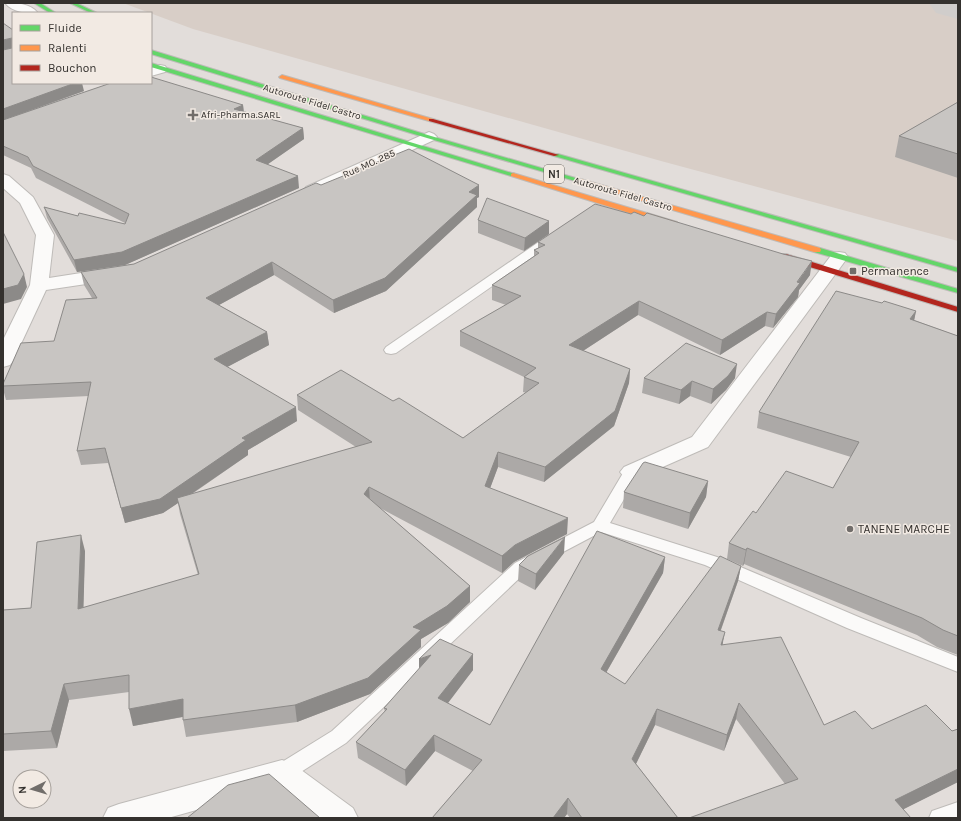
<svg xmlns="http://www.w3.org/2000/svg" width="961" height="821" font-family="Karla,sans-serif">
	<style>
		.built { fill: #d8cec7 }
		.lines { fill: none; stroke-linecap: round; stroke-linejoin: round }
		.taxiway { fill: #d0cdcb; fill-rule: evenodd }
		.lane-casing { stroke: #bebbb8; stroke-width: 2 }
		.street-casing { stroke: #bebbb8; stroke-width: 2 }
		.fast-casing { stroke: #bebbb8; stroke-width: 2 }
		.slow-casing { stroke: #bebbb8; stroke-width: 2 }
		.jam-casing { stroke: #bebbb8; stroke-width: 2 }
		.lane { fill: #fbfaf9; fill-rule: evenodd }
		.street { fill: #fbfaf9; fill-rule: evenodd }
		.fast { fill: #63d668; fill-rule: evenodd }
		.slow { fill: #ff974d; fill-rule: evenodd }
		.jam { fill: #b3261e; fill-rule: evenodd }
		.wall { fill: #aca9a7 }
		.shaded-wall { fill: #8c8a88 }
		.building { fill: #c8c5c2; stroke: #8c8a88 }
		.poi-dot { fill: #716d6a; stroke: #f2eae3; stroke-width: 1.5 }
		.labels { text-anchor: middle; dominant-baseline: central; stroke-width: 3; stroke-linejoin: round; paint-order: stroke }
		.far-street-label { font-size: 10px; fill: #34312e; stroke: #f2eae3 }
		.far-poi-label { font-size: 10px; fill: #34312e; stroke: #f2eae3; text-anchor: start }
		.shield { fill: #f2eae3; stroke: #6d6864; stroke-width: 1 }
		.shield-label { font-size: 11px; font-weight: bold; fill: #34312e }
		.poi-label { font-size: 12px; fill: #34312e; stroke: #f2eae3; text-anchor: start }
	</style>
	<rect width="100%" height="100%" fill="#e2ddda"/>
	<polygon class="built" points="123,3 958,3 958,241 661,161 193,29"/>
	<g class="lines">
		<polygon class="taxiway" points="929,3 958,3 958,19 936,13"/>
		<g class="lane-casing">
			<g id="lane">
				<polygon points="550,236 554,237 556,240 554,243 396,353 391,354 386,353 384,350 386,347 546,237"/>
				<polygon points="632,467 638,468 640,472 610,523 717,557 861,618 958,657 958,672 847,628 705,565 601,532 527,571 346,743 290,779 282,782 274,779 271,773 274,767 332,731 515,563 594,522 626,468"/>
				<polygon points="958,802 958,818 929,818 932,811"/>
			</g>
		</g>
		<g class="street-casing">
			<g id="street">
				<path d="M 5,3 C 16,3 30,3 38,13 C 27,13 13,13 5,3 Z"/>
				<polygon points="160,65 165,66 167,69 165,72 151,76 151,68"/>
				<polygon points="429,132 434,134 437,137 434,140 318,193 312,195 306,193 304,190 306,187"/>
				<polygon points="3,174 9,176 33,197 54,235 49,278 113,268 120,270 122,274 120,278 113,280 46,290 13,361 10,365 3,367 3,340 30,285 36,235 20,203 3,188"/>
				<polygon points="839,252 845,253 848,257 708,447 640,477 632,479 624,477 620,472 624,467 692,437 833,253"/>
				<polygon points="282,760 293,764 353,808 358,818 318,818 278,787 168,818 103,818 108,808 119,804"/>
			</g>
		</g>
		<g class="fast-casing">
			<g id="fast">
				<polygon points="34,3 40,3 56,13 50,13"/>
				<polygon points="70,3 76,3 97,13 91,13"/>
				<polygon points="151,50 431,136 579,179 580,180 579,181 575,181 427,138 151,54"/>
				<polygon points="151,63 515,174 516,175 511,176 151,67"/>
				<polygon points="554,154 558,154 958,268 958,272 554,156"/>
				<polygon points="814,248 820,248 958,289 958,293 814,252"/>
			</g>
		</g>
		<g class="slow-casing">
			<g id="slow">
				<polygon points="282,75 433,119 434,120 429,121 280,78 279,77"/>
				<polygon points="513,173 677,222 678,224 677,226 671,226 511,176 511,174"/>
				<polygon points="577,178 820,248 821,250 820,252 814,252 575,181 575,179"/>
			</g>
		</g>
		<g class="jam-casing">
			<g id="jam">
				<polygon points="429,119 433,119 559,155 554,156 429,121"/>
				<polygon points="780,254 786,254 958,307 958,312 780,258"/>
			</g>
		</g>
		<use href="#lane" class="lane"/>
		<use href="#street" class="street"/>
		<use href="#fast" class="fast"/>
		<use href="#slow" class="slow"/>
		<use href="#jam" class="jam"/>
	</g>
	<g class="wall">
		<polygon points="3,50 13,83 84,91 5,120 243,105 244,112 303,128 304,139 268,164 299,188 125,265 77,272 47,218 44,207 78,216 125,224 125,223 36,178 31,168 3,155"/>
		<polygon points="958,102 958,178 895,157 899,136"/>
		<polygon points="321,185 479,197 477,198 477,207 386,291 334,313 274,275 219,305 267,332 269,345 227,367 297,421 248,450 248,455 192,494 356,447 298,410 297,395 393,401 463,438 526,393 523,392 524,377 460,346 460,331 506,305 492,300 492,285 534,256 534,250 538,248 538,242 810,275 799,290 798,297 773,328 765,326 720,355 638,315 583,351 630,369 629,383 614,426 544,482 498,467 490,488 567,534 514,562 502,573 380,508 470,586 470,602 448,623 421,639 421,647 370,694 297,722 186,737 183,720 183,717 133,726 129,692 69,700 57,748 3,751 3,610 31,608 85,551 83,608 198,575 180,514 178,503 163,513 125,523 108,463 81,465 77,451 89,396 6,400 3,389 3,384 54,341 92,298 84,285 81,272 134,264"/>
		<polygon points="478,220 549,221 549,234 524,251 478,233"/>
		<polygon points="916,311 914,320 958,336 958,655 937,647 917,635 744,564 743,566 727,559 729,543 756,513 833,488 851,457 757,428 759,412"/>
		<polygon points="644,378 735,378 726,390 711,404 690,396 679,404 642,393"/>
		<polygon points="708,481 706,497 688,529 623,508 624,492"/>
		<polygon points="564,553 535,590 518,581 519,565"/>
		<polygon points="665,557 663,573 606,673 625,684 741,566 738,581 721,630 723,645 824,725 872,729 952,731 958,729 958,782 903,809 785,784 736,719 724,751 655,725 636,764 678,818 570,818 567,814 564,818 432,818 473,771 435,751 406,786 358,758 356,742 385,712 384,708 473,654 473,670 447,703 490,725"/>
	</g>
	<g class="shaded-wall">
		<polygon points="12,38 13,48 3,50 3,40"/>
		<polygon points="75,83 82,83 84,91 3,120 3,109"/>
		<polygon points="243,105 244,115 234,109"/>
		<polygon points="303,128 304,139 258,171 256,160"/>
		<polygon points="298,176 299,188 125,265 77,272 74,260"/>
		<polygon points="479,185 479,197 477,198 477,207 386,291 334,313 333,300 469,192"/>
		<polygon points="549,221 549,234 524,251 525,238"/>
		<polygon points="812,261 810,275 799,290 798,297 773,328 776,314"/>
		<polygon points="272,262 274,275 208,311 206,298"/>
		<polygon points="24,274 27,287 21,299 3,304 3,289"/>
		<polygon points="639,301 638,315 569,360 569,345"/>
		<polygon points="916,311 913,326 910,319"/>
		<polygon points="767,312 765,326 720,355 722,340"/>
		<polygon points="267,332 269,345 216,373 214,359"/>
		<polygon points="737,364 735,378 726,390 711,404 713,389"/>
		<polygon points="630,369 629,383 614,426 544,482 545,467"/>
		<polygon points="692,381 690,396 679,404 681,390"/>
		<polygon points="296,407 297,421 248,450 248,455 178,503 177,498 178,503 163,513 125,523 121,508"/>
		<polygon points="498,452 498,467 485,502 485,486"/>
		<polygon points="708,481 706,497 688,529 690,513"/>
		<polygon points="369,487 370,503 364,494"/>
		<polygon points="568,518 567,534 514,562 502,573 502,556 515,545"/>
		<polygon points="81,535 85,551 83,626 78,609"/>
		<polygon points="565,537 564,553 535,590 536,574"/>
		<polygon points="747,548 744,564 743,566 746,550"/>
		<polygon points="665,557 663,573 599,685 601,669"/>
		<polygon points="741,566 738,581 715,646 718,630"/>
		<polygon points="470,586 470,602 448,623 421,639 421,647 370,694 297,722 295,705 413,627"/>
		<polygon points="725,632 722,647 721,645"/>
		<polygon points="473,654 473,670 439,715 438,698"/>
		<polygon points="431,655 419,675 419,659"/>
		<polygon points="64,684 69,700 57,748 51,731"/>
		<polygon points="183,699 187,716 133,726 129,709"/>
		<polygon points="739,703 736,719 724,751 727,735"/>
		<polygon points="657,709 655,725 630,776 632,759"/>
		<polygon points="434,735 435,751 406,786 405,770"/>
		<polygon points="958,769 958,782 890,816 895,800"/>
		<polygon points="568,798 567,814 564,818 553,818"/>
	</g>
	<g class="building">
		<polygon points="3,23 13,30 13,83 75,83 3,109 3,50 12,48 12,38 3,40"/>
		<polygon points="151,77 243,105 234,109 303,128 256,160 298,176 122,252 74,260 44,207 78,216 79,213 125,224 129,214 33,166 28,157 3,146 3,120 111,83 151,83"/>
		<polygon points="958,102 958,154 899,136"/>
		<polygon points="409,149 479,185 469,192 477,195 385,278 333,300 272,262 206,298 267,332 214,359 296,407 242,438 246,440 160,499 121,508 105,448 77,451 91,382 3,386 3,384 21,343 54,341 66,300 97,298 81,272 134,264 316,183 321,185"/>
		<polygon points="487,198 549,221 525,238 478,220"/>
		<polygon points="595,204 631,214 634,212 644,216 647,213 783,254 812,261 797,282 800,283 776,314 767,312 722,340 639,301 569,345 630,369 615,411 545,467 498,452 485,486 568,518 515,545 502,556 369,487 364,494 470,586 447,606 413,627 421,630 368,678 295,705 183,720 183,699 129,709 129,675 64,684 51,731 3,734 3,610 31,608 37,542 81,535 78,609 199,574 177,498 372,442 297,395 341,370 393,401 399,398 463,438 539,383 524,377 536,368 460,331 521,296 492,285 539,253 534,250 545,245 538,242"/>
		<polygon points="3,232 24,274 18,285 3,289"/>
		<polygon points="836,291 882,303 884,301 916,311 910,319 958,336 958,636 943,630 922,618 747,548 746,550 729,543 753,511 756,513 786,471 833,488 859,442 759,412"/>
		<polygon points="686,343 737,364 728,376 713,389 692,381 681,390 644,378"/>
		<polygon points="645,462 708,481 690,513 624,492 643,463"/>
		<polygon points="597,531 665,557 601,669 625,684 720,556 741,566 718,630 725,632 721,645 781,637 824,725 855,711 872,729 926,705 952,731 958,729 958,769 895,800 911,818 689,818 798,779 739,703 727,735 657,709 632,759 678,818 582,818 568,798 553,818 432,818 482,760 434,735 405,770 356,742 387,709 384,708 431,655 419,659 440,639 473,654 438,698 490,725"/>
		<polygon points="565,537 536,574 519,565 528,556"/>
		<polygon points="269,774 320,818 187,818 228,785"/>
	</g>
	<g class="poi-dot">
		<path d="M191 109h4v4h4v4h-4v4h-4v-4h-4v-4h4z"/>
		<rect x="849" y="267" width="8" height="8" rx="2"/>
		<circle cx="850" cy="529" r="4"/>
	</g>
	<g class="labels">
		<g class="far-street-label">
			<text transform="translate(312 102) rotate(17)">Autoroute Fidel Castro</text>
			<text transform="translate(369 164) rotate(-24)">Rue MO. 285</text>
			<text transform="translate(623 194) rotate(16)">Autoroute Fidel Castro</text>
		</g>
		<g class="far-poi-label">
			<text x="201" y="115">Afri-Pharma.SARL</text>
		</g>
		<rect class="shield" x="544" y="165" width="20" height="18" rx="3"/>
		<g class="shield-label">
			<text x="554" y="174">N1</text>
		</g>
		<g class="poi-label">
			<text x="861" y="271">Permanence</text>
			<text x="858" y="529">TANENE MARCHE</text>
		</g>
	</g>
	<rect width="961" height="821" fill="none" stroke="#34312e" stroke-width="8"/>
	<rect x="12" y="12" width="140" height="72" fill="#f2eae3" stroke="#a6a09b"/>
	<rect x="20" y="25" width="20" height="6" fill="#63d668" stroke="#a6a09b"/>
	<text x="48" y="32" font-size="12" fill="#34312e">Fluide</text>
	<rect x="20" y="45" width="20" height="6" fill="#ff974d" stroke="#a6a09b"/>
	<text x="48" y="52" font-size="12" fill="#34312e">Ralenti</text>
	<rect x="20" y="65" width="20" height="6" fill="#b3261e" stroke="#a6a09b"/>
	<text x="48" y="72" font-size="12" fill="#34312e">Bouchon</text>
	<g transform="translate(32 789) rotate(265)"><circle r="19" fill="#f2eae3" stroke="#a6a09b"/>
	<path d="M0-3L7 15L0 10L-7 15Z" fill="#716d6a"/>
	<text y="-6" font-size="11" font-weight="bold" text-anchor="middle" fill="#34312e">N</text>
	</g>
</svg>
